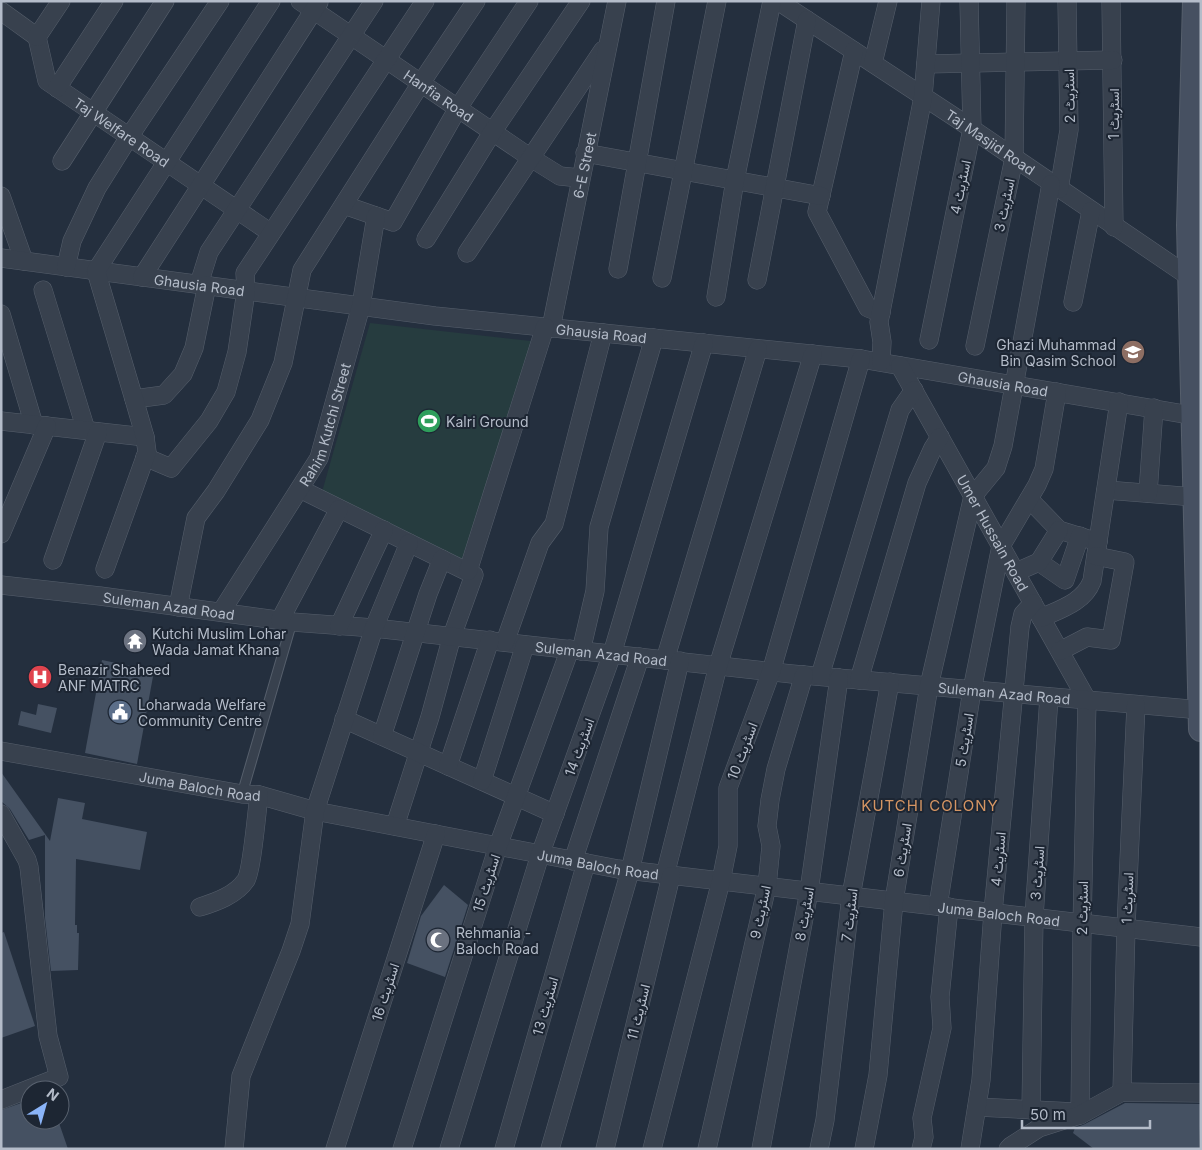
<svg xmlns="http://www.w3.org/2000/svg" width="1202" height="1150" font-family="Inter,Vazirmatn,sans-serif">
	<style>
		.green { fill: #263c3f }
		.building { fill: #455162 }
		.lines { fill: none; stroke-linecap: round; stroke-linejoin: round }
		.lane-casing { stroke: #565f6c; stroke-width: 11 }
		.street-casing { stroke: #565f6c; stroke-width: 19 }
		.secondary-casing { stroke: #565f6c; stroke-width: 26 }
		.lane { stroke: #38414e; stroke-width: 9 }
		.street { stroke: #38414e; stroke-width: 18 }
		.secondary { stroke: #465061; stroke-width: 24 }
		.labels { text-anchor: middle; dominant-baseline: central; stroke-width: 4; stroke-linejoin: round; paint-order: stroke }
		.street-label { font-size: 14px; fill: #b4bcc9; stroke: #1d2633 }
		.poi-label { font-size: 14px; fill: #b4bcc9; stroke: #1d2633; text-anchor: start }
		.neighbourhood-label { font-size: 15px; letter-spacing: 1px; fill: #d59563; stroke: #1d2633 }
	</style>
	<rect width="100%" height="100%" fill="#242f3e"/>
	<polygon class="green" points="370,323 540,342 469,572 320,499"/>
	<g class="building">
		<polygon points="102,660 154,671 137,764 85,753"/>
		<polygon points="38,704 57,708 51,733 18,725 21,711 36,715"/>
		<polygon points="1,772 50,841 58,798 85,803 82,819 147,832 140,870 76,859 75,925 77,925 77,933 79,933 78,970 51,971 45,918 45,835 29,840 10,809 1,801"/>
		<polygon points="444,885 468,905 445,977 407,963 421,916"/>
		<polygon points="4,932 35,1026 1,1038 1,933"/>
		<polygon points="30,1100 30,1120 58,1120 68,1149 1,1149 1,1110"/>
		<polygon points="1125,1103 1201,1104 1199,1149 1094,1149 1073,1133 1075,1128 1085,1124"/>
	</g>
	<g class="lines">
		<g class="lane-casing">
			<polyline id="lane" points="242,794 292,622"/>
		</g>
		<g class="street-casing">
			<g id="street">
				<path id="s1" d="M 300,1 L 531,158 L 560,176 L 580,178"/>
				<path id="s2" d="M 778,1 L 956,118 L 1197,282"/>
				<polyline points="1111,1 1114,227"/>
				<path id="s3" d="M 1,11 L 37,37 L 47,81 L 271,233"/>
				<polyline points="37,37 61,1"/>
				<polyline points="854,51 817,212 868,308 881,313"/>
				<polyline points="873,63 888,1"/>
				<polyline points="926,64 1113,60"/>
				<polyline points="57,88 114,1"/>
				<polyline points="585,153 821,196"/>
				<polyline points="62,161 165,1"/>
				<polyline points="1059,189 1069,130 1067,1"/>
				<polyline points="1,196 24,261"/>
				<polyline points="344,205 393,222 458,108 529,1"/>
				<polyline points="426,239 493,131 581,1"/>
				<polyline points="467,253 603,50"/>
				<path id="s4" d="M 1,258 L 435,316 L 861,359 L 1201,417"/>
				<polyline points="66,267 72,241 97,188 129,137 220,1"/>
				<polyline points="618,269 666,1"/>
				<polyline points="142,277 319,2"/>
				<polyline points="662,278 717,1"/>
				<polyline points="757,280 807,20"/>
				<polyline points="199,284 209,252 374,1"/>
				<polyline points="43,290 86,430"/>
				<polyline points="716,297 735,180 772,1"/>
				<polyline points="1073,302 1091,211"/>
				<polyline points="1,314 34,425"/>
				<path id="s5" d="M 551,328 L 617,1"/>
				<polyline points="929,340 972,129 969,1"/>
				<polyline points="975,346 1014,158 1016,1"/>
				<polyline points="881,362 882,342 879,322 923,97 931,1"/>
				<path id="s6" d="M 900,366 L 1087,700 L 1082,927 L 1080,1115"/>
				<polyline points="134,399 164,395 183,374 194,348 207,285"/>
				<polyline points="1,421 145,437"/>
				<polyline points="145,457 171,468 209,421 226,392 237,352 246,291 245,273 425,1"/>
				<polyline points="300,489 474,575 452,636 430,717 395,826"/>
				<polyline points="1106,490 1195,497"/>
				<polyline points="1148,493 1154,408"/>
				<polyline points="1029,499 1059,530 1098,542"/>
				<polyline points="1,534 47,426"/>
				<polyline points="53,560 98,432"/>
				<polyline points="1039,562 1065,580 1080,536"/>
				<polyline points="105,569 147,452 145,437 134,399 96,271 271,1"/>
				<polyline points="468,571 545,327"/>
				<polyline points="1016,572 1039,562 1059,530"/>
				<path id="s7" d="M 1,585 L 100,596 L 292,622 L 374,628 L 792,674 L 1201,710"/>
				<polyline points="178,607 196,518 216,491 260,420 283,363 302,270 421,83 476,1"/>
				<path id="s8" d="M 221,612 L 319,458 L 361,306 L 376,216"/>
				<path d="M 1041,618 C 1061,609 1084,602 1092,581 L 1119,402"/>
				<polyline points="280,620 339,509"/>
				<polyline points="339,626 384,530"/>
				<polyline points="505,642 540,543 554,524 603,333"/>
				<polyline points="581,651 595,591 599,527 654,338"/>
				<polyline points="1060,651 1087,637 1111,640 1125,562 1096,556"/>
				<polyline points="665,660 758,349"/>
				<polyline points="820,676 900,410 914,390"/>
				<polyline points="859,680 917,483 933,448 940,437"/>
				<polyline points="344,719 555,814"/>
				<polyline points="382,736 428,594 442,559"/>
				<path id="s9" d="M 1,751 L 242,794 L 259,795 L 315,811 L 618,869 L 1201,937"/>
				<polyline points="448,766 490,640"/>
				<polyline points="482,781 525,645"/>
				<polyline points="1,814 27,860 29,867 48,1036 59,1077 1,1100"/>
				<polyline points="573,861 640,657"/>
				<polyline points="665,875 718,666 813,354"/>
				<polyline points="938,906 972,690 1001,546 1037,485 1044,469 1057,392"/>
				<path d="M 200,907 C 216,902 236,895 246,880 C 252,870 257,810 259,795"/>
				<polyline points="1122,1092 1126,927 1136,705"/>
				<polyline points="977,1107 1075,1112"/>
				<polyline points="1031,1110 1034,917 1049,697"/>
				<polyline points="234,1149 241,1076 291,951 300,924 315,811 374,628 409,543"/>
				<polyline points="335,1149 436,834"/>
				<polyline points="402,1149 498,846 570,649"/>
				<polyline points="449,1149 540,855 612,654 704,343"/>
				<polyline points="504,1149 586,863"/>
				<polyline points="550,1149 630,871 680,661"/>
				<polyline points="605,1149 671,876"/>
				<polyline points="652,1149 721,881 728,846 728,788 771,672 861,359"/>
				<polyline points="707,1149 767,886 771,846 767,826 770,800 776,769 804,675"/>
				<polyline points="761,1149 809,891 839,678"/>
				<polyline points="819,1149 825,1120 851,896 890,682"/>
				<polyline points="864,1149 878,1075 894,901 929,686 973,496 996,468 1003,446 1051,184"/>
				<polyline points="921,1149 924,1137 922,1118 942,1028 940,997 949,907"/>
				<polyline points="970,1149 981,1080 993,912 1020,627 1023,614 1033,603"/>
				<polyline points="1008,1149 1011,1146 1039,1128 1080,1115 1122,1092 1201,1093"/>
			</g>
		</g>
		<g class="secondary-casing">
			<polyline id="secondary" points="1195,1 1189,225 1201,729"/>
		</g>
		<use href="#lane" class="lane"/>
		<use href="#street" class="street"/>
		<use href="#secondary" class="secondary"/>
	</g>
	<defs>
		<g id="school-disc" transform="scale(1.25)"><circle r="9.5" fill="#8d6e63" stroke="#1d2633"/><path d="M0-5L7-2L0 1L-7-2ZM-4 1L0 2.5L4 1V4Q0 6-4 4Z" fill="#fff"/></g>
		<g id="stadium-disc" transform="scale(1.25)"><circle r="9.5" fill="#2e9e5b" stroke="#1d2633"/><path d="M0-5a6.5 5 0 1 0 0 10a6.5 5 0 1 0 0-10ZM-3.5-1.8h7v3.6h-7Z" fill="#fff"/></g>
		<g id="temple-disc" transform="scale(1.25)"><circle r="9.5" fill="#6b7280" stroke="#1d2633"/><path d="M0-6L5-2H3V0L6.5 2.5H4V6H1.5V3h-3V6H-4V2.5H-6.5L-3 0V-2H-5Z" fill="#fff"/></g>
		<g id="hospital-disc" transform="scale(1.25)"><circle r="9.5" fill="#e0444e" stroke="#1d2633"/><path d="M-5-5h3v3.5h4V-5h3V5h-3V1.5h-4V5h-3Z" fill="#fff"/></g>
		<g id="civic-disc" transform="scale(1.25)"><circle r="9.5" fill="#5c6f8a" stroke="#1d2633"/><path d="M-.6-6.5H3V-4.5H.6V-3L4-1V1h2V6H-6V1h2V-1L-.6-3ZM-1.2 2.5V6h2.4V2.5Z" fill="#fff"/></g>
		<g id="mosque-disc" transform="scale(1.25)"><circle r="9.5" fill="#6b7280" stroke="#1d2633"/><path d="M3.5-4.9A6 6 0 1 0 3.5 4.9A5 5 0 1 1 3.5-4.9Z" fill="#fff"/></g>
	</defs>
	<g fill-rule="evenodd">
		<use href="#school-disc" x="1133" y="352"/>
		<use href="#stadium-disc" x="429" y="421"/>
		<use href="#temple-disc" x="135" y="641"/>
		<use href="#hospital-disc" x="40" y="677"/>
		<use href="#civic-disc" x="120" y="712"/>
		<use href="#mosque-disc" x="438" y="940"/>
	</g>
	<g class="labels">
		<g class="street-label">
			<text stroke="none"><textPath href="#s1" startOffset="168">Hanfia Road</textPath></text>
			<text transform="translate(1069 96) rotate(-91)">اسٹریٹ 2</text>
			<text transform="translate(1113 114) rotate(-90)">اسٹریٹ 1</text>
			<text stroke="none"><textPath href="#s3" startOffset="180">Taj Welfare Road</textPath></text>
			<text stroke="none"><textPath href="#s2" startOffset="255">Taj Masjid Road</textPath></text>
			<text stroke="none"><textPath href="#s5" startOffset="166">6-E Street</textPath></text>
			<text transform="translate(960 187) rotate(-78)">اسٹریٹ 4</text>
			<text transform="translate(1004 205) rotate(-78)">اسٹریٹ 3</text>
			<text stroke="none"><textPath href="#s4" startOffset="200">Ghausia Road</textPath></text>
			<text stroke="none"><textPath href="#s4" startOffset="605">Ghausia Road</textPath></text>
			<text stroke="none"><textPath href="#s4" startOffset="1010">Ghausia Road</textPath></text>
			<text stroke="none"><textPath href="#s8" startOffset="216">Rahim Kutchi Street</textPath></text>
			<text stroke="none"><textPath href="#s6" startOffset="191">Umer Hussain Road</textPath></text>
			<text stroke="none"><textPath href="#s7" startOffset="169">Suleman Azad Road</textPath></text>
			<text stroke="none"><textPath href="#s7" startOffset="604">Suleman Azad Road</textPath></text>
			<text stroke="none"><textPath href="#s7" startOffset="1009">Suleman Azad Road</textPath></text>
			<text transform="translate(964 740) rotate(-81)">اسٹریٹ 5</text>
			<text transform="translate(579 747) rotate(-70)">اسٹریٹ 14</text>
			<text transform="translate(742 751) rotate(-69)">اسٹریٹ 10</text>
			<text stroke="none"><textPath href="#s9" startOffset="202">Juma Baloch Road</textPath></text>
			<text transform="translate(902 850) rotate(-81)">اسٹریٹ 6</text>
			<text transform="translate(998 859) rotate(-85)">اسٹریٹ 4</text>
			<text stroke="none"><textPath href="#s9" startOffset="608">Juma Baloch Road</textPath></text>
			<text transform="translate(1037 873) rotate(-86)">اسٹریٹ 3</text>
			<text transform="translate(486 883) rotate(-72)">اسٹریٹ 15</text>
			<text transform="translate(1127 898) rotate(-88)">اسٹریٹ 1</text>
			<text transform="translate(1082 908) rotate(-89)">اسٹریٹ 2</text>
			<text transform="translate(760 912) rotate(-78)">اسٹریٹ 9</text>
			<text stroke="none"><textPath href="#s9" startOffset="1012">Juma Baloch Road</textPath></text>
			<text transform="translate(804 914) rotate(-80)">اسٹریٹ 8</text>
			<text transform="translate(849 915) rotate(-83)">اسٹریٹ 7</text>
			<text transform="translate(385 992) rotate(-72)">اسٹریٹ 16</text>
			<text transform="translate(545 1006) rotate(-74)">اسٹریٹ 13</text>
			<text transform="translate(638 1012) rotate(-76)">اسٹریٹ 11</text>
		</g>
		<g class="poi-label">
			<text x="1116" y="344" text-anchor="end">Ghazi Muhammad<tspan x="1116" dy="16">Bin Qasim School</tspan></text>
			<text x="446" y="421">Kalri Ground</text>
			<text x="152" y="633">Kutchi Muslim Lohar<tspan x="152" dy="16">Wada Jamat Khana</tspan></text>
			<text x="58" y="669">Benazir Shaheed<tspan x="58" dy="16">ANF MATRC</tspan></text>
			<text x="138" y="704">Loharwada Welfare<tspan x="138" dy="16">Community Centre</tspan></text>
			<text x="456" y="932">Rehmania -<tspan x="456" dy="16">Baloch Road</tspan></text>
		</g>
		<g class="neighbourhood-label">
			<text x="930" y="805">KUTCHI COLONY</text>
		</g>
	</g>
	<rect width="1202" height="1150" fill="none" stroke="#b4bcc9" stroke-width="5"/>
	<g transform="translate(45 1105) rotate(37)"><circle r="24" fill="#1d2633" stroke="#59626f"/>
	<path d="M0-4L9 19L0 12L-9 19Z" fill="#8ab4f8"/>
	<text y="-8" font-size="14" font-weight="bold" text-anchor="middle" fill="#b4bcc9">N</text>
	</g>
	<path d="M1022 1120v8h128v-8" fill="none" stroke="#b4bcc9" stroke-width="2.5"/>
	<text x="1030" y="1120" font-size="15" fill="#b4bcc9" stroke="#1d2633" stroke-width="4" paint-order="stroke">50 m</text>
</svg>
